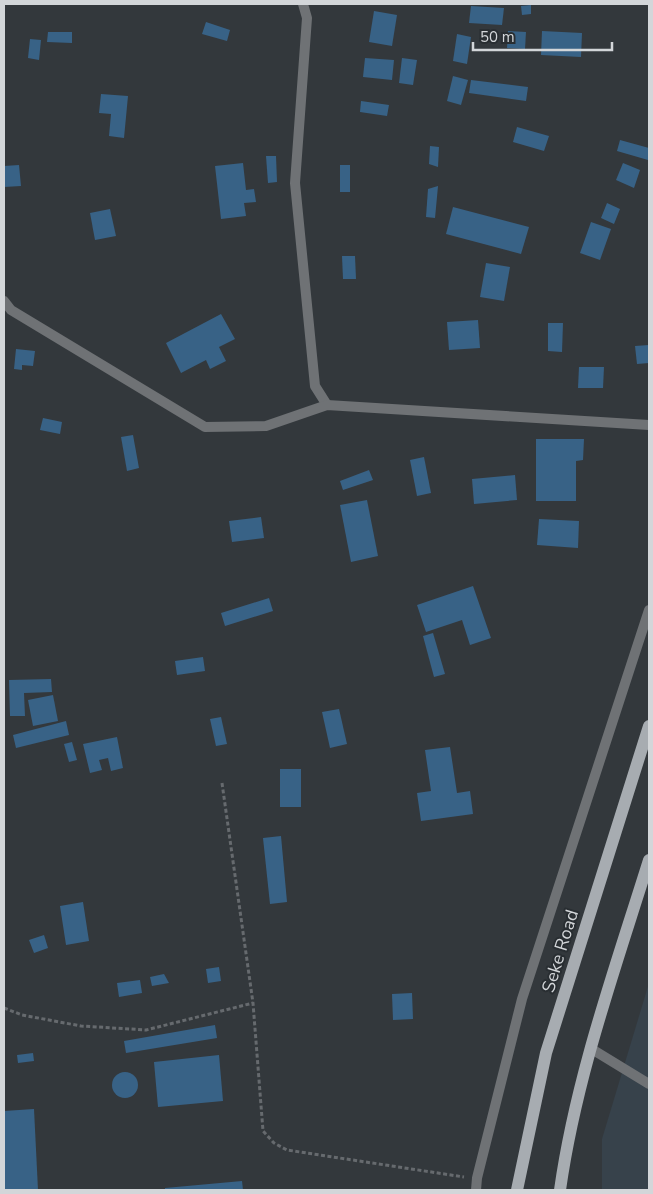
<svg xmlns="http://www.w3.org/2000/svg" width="653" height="1194" font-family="'Nunito Sans',sans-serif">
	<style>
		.built { fill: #37424b }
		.building { fill: #386286 }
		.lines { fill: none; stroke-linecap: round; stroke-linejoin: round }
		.path { stroke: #666a6e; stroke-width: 3; stroke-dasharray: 4 2.5; stroke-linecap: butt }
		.service { stroke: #6f7275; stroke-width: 10 }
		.minor { stroke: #6f7275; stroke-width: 10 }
		.primary { stroke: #a7acb1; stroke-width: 12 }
		.labels { text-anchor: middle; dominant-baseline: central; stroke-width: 4; stroke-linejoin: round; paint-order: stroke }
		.street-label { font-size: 18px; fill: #d3d6d9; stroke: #292e32 }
	</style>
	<rect width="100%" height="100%" fill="#33383c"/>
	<polygon class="built" points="649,983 649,1190 602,1190 602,1139"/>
	<g class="building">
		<polygon points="531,5 531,14 522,15 521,6"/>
		<polygon points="471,6 504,8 502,25 469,23"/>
		<polygon points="374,11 397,15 392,46 369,42"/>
		<polygon points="206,22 230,30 227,41 202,34"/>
		<polygon points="508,31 526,32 525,49 507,48"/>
		<polygon points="542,31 582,33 581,57 541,55"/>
		<polygon points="48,32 72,32 72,43 47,42"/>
		<polygon points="457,34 471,37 467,64 453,61"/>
		<polygon points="30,39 41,40 39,60 28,58"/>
		<polygon points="365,58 394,60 392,80 363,77"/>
		<polygon points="402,58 417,60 413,85 399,83"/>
		<polygon points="453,76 468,80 461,105 447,101"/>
		<polygon points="471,80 528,87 526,101 469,93"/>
		<polygon points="101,94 128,96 124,138 109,136 111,114 99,113"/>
		<polygon points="361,101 389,105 387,116 360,112"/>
		<polygon points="517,127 549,136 544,151 513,142"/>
		<polygon points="620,140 649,148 648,160 617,151"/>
		<polygon points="430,146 439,147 438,167 429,164"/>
		<polygon points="266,156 276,156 277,182 268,183"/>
		<polygon points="243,163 246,190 254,189 256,202 244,203 246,216 221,219 215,166"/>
		<polygon points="623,163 640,170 634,188 616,180"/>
		<polygon points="19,165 21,186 4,187 4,166"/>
		<rect x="340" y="165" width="10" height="27"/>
		<polygon points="438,186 435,218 426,217 428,189"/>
		<polygon points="607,203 620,209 614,224 601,218"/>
		<polygon points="453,207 529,227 521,254 446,234"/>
		<polygon points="110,209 116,236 95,240 90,213"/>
		<polygon points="591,222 611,229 600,260 580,253"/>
		<polygon points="342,256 355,256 356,279 343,279"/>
		<polygon points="486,263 510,267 504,301 480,297"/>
		<polygon points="221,314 235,339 219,347 226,361 210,369 206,360 181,373 166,343"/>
		<polygon points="478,320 480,348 449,350 447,322"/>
		<polygon points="548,323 563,323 562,352 548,351"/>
		<polygon points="649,345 649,363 637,364 635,346"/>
		<polygon points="16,349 35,351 33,366 22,365 22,370 14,369"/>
		<polygon points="579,367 604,367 603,388 578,388"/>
		<polygon points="43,418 62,422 60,434 40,430"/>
		<polygon points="133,435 139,468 127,471 121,437"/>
		<polygon points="536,439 584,439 583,460 576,461 576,501 536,501"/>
		<polygon points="424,457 431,493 417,496 410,460"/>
		<polygon points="369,470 373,480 343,490 340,481"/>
		<polygon points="515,475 517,500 474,504 472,479"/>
		<polygon points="367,500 378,556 351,562 340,505"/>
		<polygon points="261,517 264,538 232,542 229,521"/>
		<polygon points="539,519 579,521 578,548 537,545"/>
		<polygon points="473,586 491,638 470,645 462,620 426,632 417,605"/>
		<polygon points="269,598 273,611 225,626 221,613"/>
		<polygon points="433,633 445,674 434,677 423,636"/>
		<polygon points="203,657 205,671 177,675 175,661"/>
		<polygon points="51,679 52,692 24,693 25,716 10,716 9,680"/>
		<polygon points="53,695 58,721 33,726 28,700"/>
		<polygon points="339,709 347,744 330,748 322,712"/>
		<polygon points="221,717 227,744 216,746 210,719"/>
		<polygon points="66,721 69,735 16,748 13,735"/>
		<polygon points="117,737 123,768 111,771 108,758 99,760 102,770 90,773 83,744"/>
		<polygon points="72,742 77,760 69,762 64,744"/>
		<polygon points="450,747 457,793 470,791 473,814 421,821 417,793 431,791 425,750"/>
		<rect x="280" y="769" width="21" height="38"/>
		<polygon points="281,836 287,902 270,904 263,838"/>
		<polygon points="83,902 89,941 66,945 60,906"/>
		<polygon points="44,935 48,948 34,953 29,940"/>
		<polygon points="219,967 221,981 208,983 206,969"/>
		<polygon points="164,974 169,983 152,986 150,977"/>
		<polygon points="140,980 142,993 119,997 117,983"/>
		<polygon points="412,993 413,1019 393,1020 392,994"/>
		<polygon points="215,1025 217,1038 126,1053 124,1041"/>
		<polygon points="33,1053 34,1061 18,1063 17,1055"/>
		<polygon points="219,1055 223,1101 158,1107 154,1062"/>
		<circle cx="125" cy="1085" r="13"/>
		<polygon points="34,1109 38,1190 4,1190 4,1111"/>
		<polygon points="242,1181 243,1190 165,1190 165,1188"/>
	</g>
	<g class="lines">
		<g class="path">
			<polyline points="222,783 253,1003 263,1131 274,1143 287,1150 464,1177"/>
			<polyline points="4,1008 22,1015 81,1026 146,1030 253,1003"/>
		</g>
		<polyline class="service" points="590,1048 649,1084"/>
		<g class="minor">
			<polyline points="303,4 307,18 295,183 315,386 327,405"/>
			<polyline points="4,301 11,310 205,427 266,426 327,405 649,425"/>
			<polyline points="476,1190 477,1178 522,999 649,610"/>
		</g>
		<g class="primary">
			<polyline points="517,1190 546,1053 649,726"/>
			<path d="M 560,1190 C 576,1077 615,969 649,860"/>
		</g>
	</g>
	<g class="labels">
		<g class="street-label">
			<text transform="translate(560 951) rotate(-73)">Seke Road</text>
		</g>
	</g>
	<rect width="653" height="1194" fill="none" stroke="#d3d6d9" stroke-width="10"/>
	<path d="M473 42v8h139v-8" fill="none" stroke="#d3d6d9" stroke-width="2.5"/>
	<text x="480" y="42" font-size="15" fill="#d3d6d9" stroke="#292e32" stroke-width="4" paint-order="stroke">50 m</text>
</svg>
